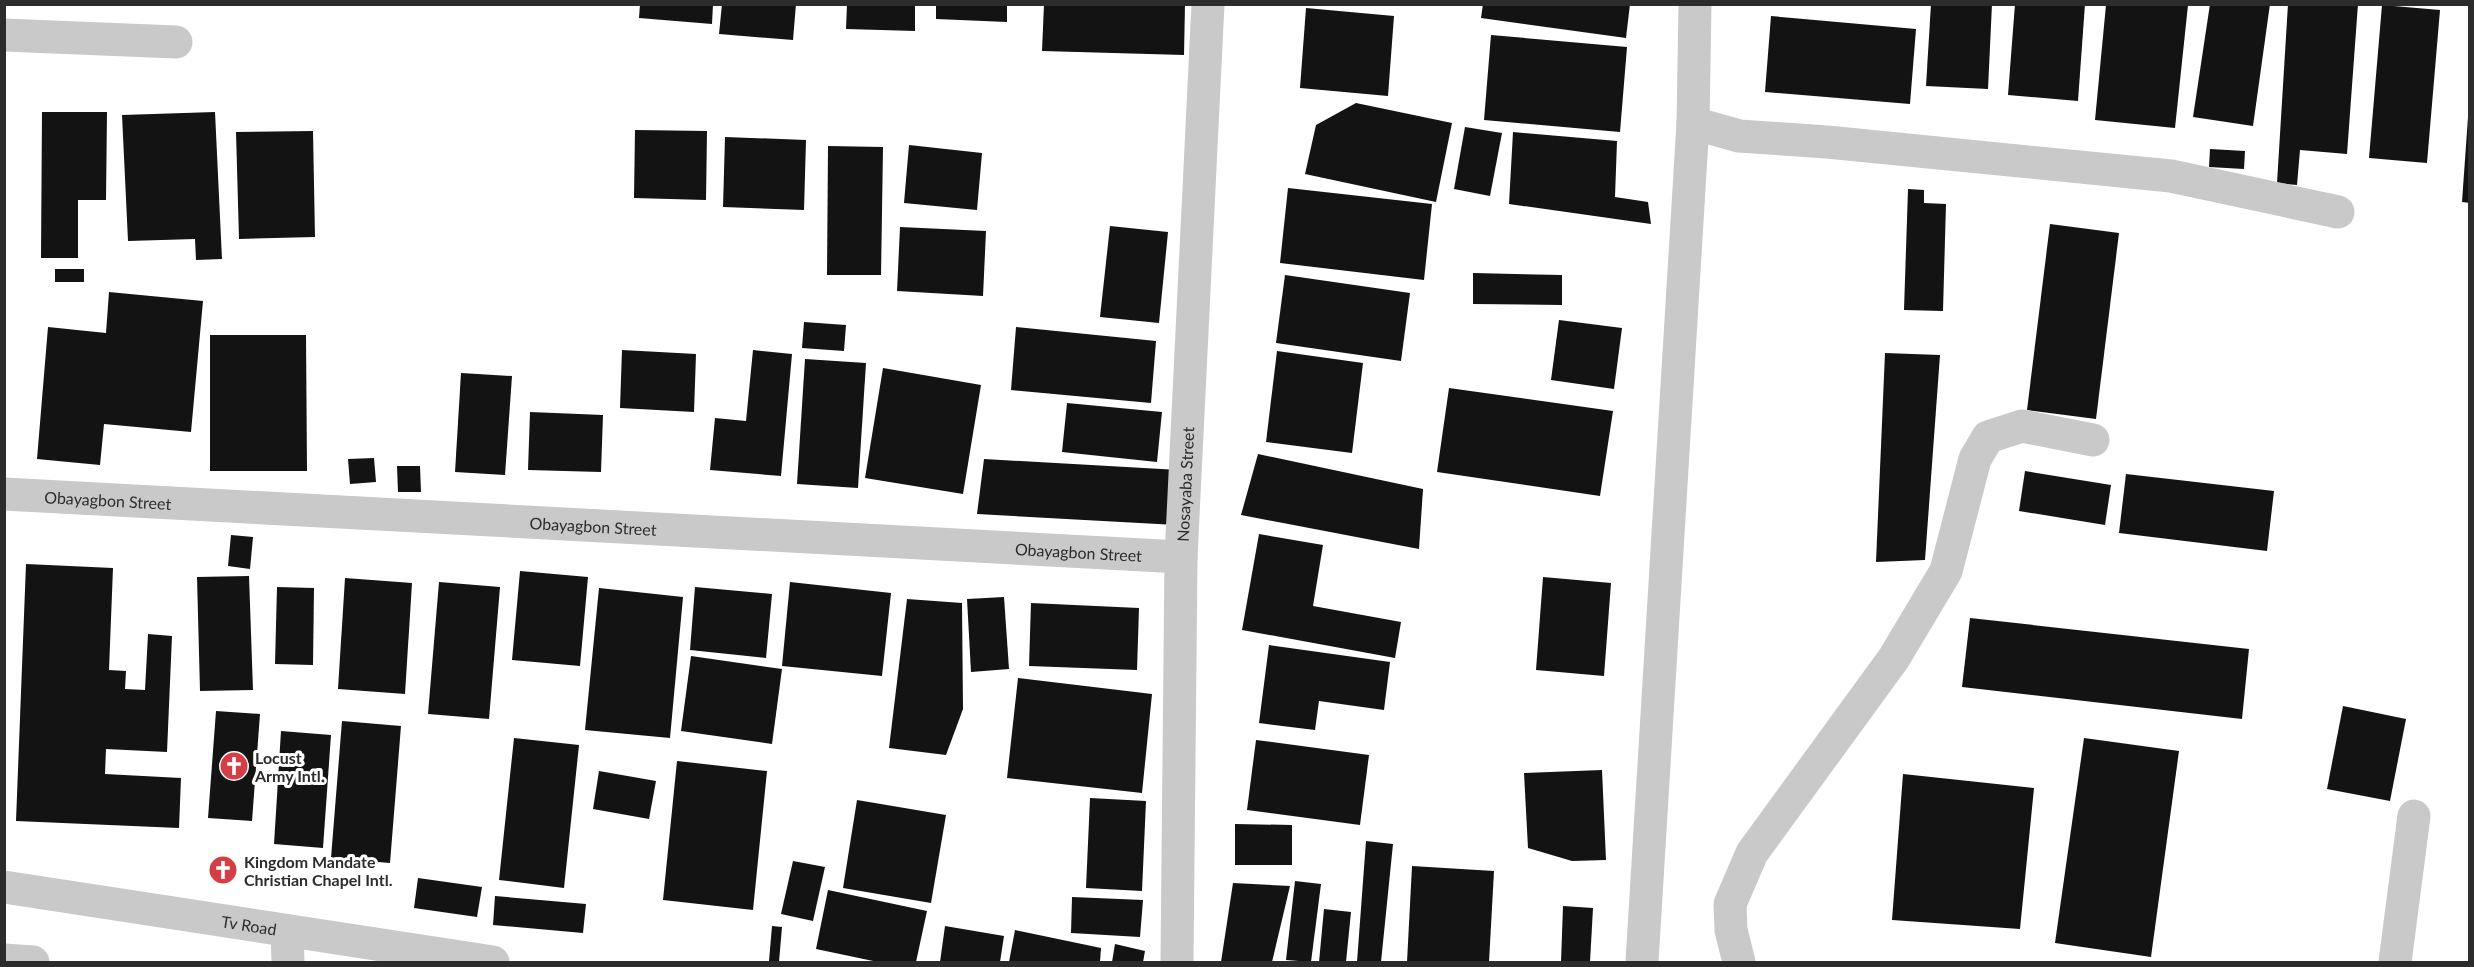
<svg xmlns="http://www.w3.org/2000/svg" width="2474" height="967" font-family="Lato,sans-serif">
	<style>
		.building { fill: #131313 }
		.lines { fill: none; stroke-linecap: round; stroke-linejoin: round }
		.minor { stroke: #c9c9c9; stroke-width: 33 }
		.labels { text-anchor: middle; dominant-baseline: central; stroke-width: 6; stroke-linejoin: round; paint-order: stroke }
		.street-label { font-size: 16px; fill: #2c2c2c; stroke: #fff }
		.poi-label { font-size: 16px; font-weight: bold; fill: #2c2c2c; stroke: #fff; text-anchor: start }
	</style>
	<rect width="100%" height="100%" fill="#fff"/>
	<g class="building">
		<polygon points="640,4 713,4 712,24 639,18"/>
		<polygon points="722,4 796,4 793,40 719,34"/>
		<polygon points="847,4 915,4 915,31 846,29"/>
		<polygon points="936,4 1007,4 1007,22 936,19"/>
		<polygon points="1044,4 1185,4 1184,55 1042,51"/>
		<polygon points="1483,4 1630,4 1626,38 1481,18"/>
		<polygon points="1931,4 1992,4 1988,89 1926,86"/>
		<polygon points="2015,4 2085,4 2078,101 2008,95"/>
		<polygon points="2210,4 2270,4 2253,126 2193,117"/>
		<polygon points="2288,4 2358,4 2347,154 2300,150 2297,185 2277,183"/>
		<polygon points="2106,5 2188,5 2175,128 2095,120"/>
		<polygon points="2382,5 2440,10 2427,163 2369,158"/>
		<polygon points="1306,8 1394,16 1388,96 1300,88"/>
		<polygon points="1771,16 1916,29 1910,104 1765,92"/>
		<polygon points="1491,35 1627,47 1620,132 1484,120"/>
		<polygon points="1356,103 1452,123 1436,202 1305,174 1316,125"/>
		<polygon points="42,112 107,112 106,200 78,200 78,258 41,258"/>
		<polygon points="215,112 222,259 196,260 195,239 128,241 122,115"/>
		<polygon points="2468,117 2470,117 2470,203 2462,202"/>
		<polygon points="1465,127 1502,133 1490,196 1454,189"/>
		<polygon points="635,130 707,131 706,200 634,198"/>
		<polygon points="313,131 315,237 239,239 236,132"/>
		<polygon points="1513,132 1617,141 1615,197 1648,202 1651,224 1509,204"/>
		<polygon points="725,137 806,140 804,210 723,207"/>
		<polygon points="909,145 982,153 977,210 904,203"/>
		<polygon points="828,146 883,147 881,275 827,275"/>
		<polygon points="2210,149 2245,151 2244,169 2209,167"/>
		<polygon points="1288,188 1432,204 1424,280 1280,263"/>
		<polygon points="1908,189 1924,190 1924,203 1946,204 1943,311 1904,310"/>
		<polygon points="2050,224 2119,233 2096,419 2027,410"/>
		<polygon points="1110,226 1168,232 1159,323 1100,317"/>
		<polygon points="900,227 986,231 983,296 897,291"/>
		<rect x="55" y="269" width="29" height="13"/>
		<polygon points="1473,273 1562,275 1562,305 1473,304"/>
		<polygon points="1285,275 1410,293 1401,361 1276,343"/>
		<polygon points="109,292 203,301 191,432 104,424 100,465 37,459 48,327 106,333"/>
		<polygon points="1559,320 1622,328 1614,389 1551,380"/>
		<polygon points="804,322 846,325 844,351 802,348"/>
		<polygon points="1016,327 1156,341 1151,403 1011,390"/>
		<polygon points="210,335 306,335 307,471 210,471"/>
		<polygon points="622,350 696,354 694,412 620,408"/>
		<polygon points="753,350 792,354 781,476 710,470 715,418 746,421"/>
		<polygon points="1277,351 1363,363 1352,453 1266,442"/>
		<polygon points="1885,353 1940,355 1925,560 1876,562"/>
		<polygon points="805,359 866,363 858,488 797,484"/>
		<polygon points="883,368 981,385 963,494 865,478"/>
		<polygon points="461,373 512,376 505,475 455,472"/>
		<polygon points="1449,388 1613,411 1600,496 1437,472"/>
		<polygon points="1067,403 1162,412 1157,462 1062,452"/>
		<polygon points="530,412 603,415 601,472 528,470"/>
		<polygon points="1258,454 1423,489 1419,549 1241,515"/>
		<polygon points="374,458 376,482 350,484 348,459"/>
		<polygon points="984,459 1179,470 1176,525 977,514"/>
		<polygon points="397,466 420,466 421,492 398,492"/>
		<polygon points="2025,471 2111,485 2105,525 2019,511"/>
		<polygon points="2126,474 2274,491 2267,551 2119,533"/>
		<polygon points="1259,534 1323,545 1313,606 1401,622 1395,658 1242,630"/>
		<polygon points="231,535 253,537 250,569 228,566"/>
		<polygon points="26,564 113,568 109,670 126,671 125,689 145,690 148,634 172,636 167,752 106,749 105,774 181,778 179,828 16,821"/>
		<polygon points="520,571 588,577 580,666 512,660"/>
		<polygon points="249,576 253,690 200,691 197,577"/>
		<polygon points="1543,577 1611,583 1604,676 1536,670"/>
		<polygon points="345,578 412,583 405,694 338,689"/>
		<polygon points="439,582 500,587 489,719 428,714"/>
		<polygon points="790,582 891,593 882,676 782,666"/>
		<polygon points="277,587 314,588 313,665 275,664"/>
		<polygon points="695,587 772,594 766,658 690,650"/>
		<polygon points="599,588 683,597 670,738 585,730"/>
		<polygon points="1004,597 1009,669 971,672 967,599"/>
		<polygon points="907,599 962,603 963,709 946,755 889,748"/>
		<polygon points="1031,603 1139,608 1137,670 1029,666"/>
		<polygon points="1970,618 2249,649 2242,719 1962,687"/>
		<polygon points="1269,645 1390,662 1384,710 1319,701 1315,730 1259,723"/>
		<polygon points="691,656 782,669 772,744 681,731"/>
		<polygon points="1018,678 1152,694 1142,793 1007,778"/>
		<polygon points="2343,706 2406,719 2390,801 2327,789"/>
		<polygon points="216,711 260,714 252,821 208,818"/>
		<polygon points="342,721 401,726 390,863 331,858"/>
		<polygon points="281,731 331,735 323,848 274,844"/>
		<polygon points="514,738 579,745 564,888 499,880"/>
		<polygon points="2084,738 2179,751 2151,957 2055,943"/>
		<polygon points="1256,740 1369,755 1360,825 1247,810"/>
		<polygon points="677,761 767,771 753,910 663,900"/>
		<polygon points="1602,770 1606,860 1572,861 1528,848 1524,773"/>
		<polygon points="599,771 656,781 649,819 593,809"/>
		<polygon points="1903,774 2034,788 2020,929 1892,920"/>
		<polygon points="1090,798 1146,801 1142,891 1086,888"/>
		<polygon points="857,800 946,815 931,903 843,888"/>
		<polygon points="1235,824 1292,825 1292,865 1235,865"/>
		<polygon points="1366,841 1393,844 1381,962 1357,962"/>
		<polygon points="793,861 825,867 813,921 781,914"/>
		<polygon points="1412,866 1494,871 1489,962 1407,962"/>
		<polygon points="418,878 482,887 477,917 414,908"/>
		<polygon points="1295,881 1321,884 1311,962 1286,960"/>
		<polygon points="1233,883 1290,886 1272,962 1221,962"/>
		<polygon points="828,890 927,911 916,962 878,962 816,949"/>
		<polygon points="495,896 586,904 583,933 493,925"/>
		<polygon points="1072,897 1143,900 1140,937 1071,933"/>
		<polygon points="1563,906 1593,908 1590,962 1561,962"/>
		<polygon points="1324,909 1351,912 1346,962 1319,962"/>
		<polygon points="772,926 782,927 779,962 769,961"/>
		<polygon points="945,926 1004,936 1000,962 940,962"/>
		<polygon points="1015,930 1101,948 1100,962 1009,962"/>
		<polygon points="1115,944 1145,951 1143,962 1112,962"/>
	</g>
	<g class="lines">
		<g class="minor">
			<polyline points="4,35 176,42"/>
			<polyline points="1693,123 1739,136 1827,142 2171,176 2338,212"/>
			<path id="s1" d="M 4,494 L 1181,557"/>
			<path id="s2" d="M 4,887 L 493,962"/>
			<polyline points="287,931 288,962"/>
			<polyline points="4,960 33,962"/>
			<path id="s3" d="M 1177,962 L 1181,557 L 1208,4"/>
			<polyline points="1642,962 1693,123 1695,4"/>
			<polyline points="1739,962 1731,930 1730,904 1752,853 1894,658 1946,571 1975,459 1988,437 2022,426 2093,440"/>
			<polyline points="2395,962 2414,816"/>
		</g>
	</g>
	<defs>
		<g id="church-disc" transform="scale(1.5)"><circle r="9.5" fill="#d33e47" stroke="#fff"/><path d="M-1.2-6h2.4v3.5h3.3v2.4h-3.3V6h-2.4V-.1h-3.3v-2.4h3.3Z" fill="#fff"/></g>
	</defs>
	<g fill-rule="evenodd">
		<use href="#church-disc" x="234" y="766"/>
		<use href="#church-disc" x="223" y="870"/>
	</g>
	<g class="labels">
		<g class="street-label">
			<text stroke="none"><textPath href="#s3" startOffset="478">Nosayaba Street</textPath></text>
			<text stroke="none"><textPath href="#s1" startOffset="104">Obayagbon Street</textPath></text>
			<text stroke="none"><textPath href="#s1" startOffset="590">Obayagbon Street</textPath></text>
			<text stroke="none"><textPath href="#s1" startOffset="1076">Obayagbon Street</textPath></text>
			<text stroke="none"><textPath href="#s2" startOffset="248">Tv Road</textPath></text>
		</g>
		<g class="poi-label">
			<text x="255" y="757">Locust<tspan x="255" dy="18">Army Intl.</tspan></text>
			<text x="244" y="861">Kingdom Mandate<tspan x="244" dy="18">Christian Chapel Intl.</tspan></text>
		</g>
	</g>
	<rect width="2474" height="967" fill="none" stroke="#2c2c2c" stroke-width="12"/>
</svg>
